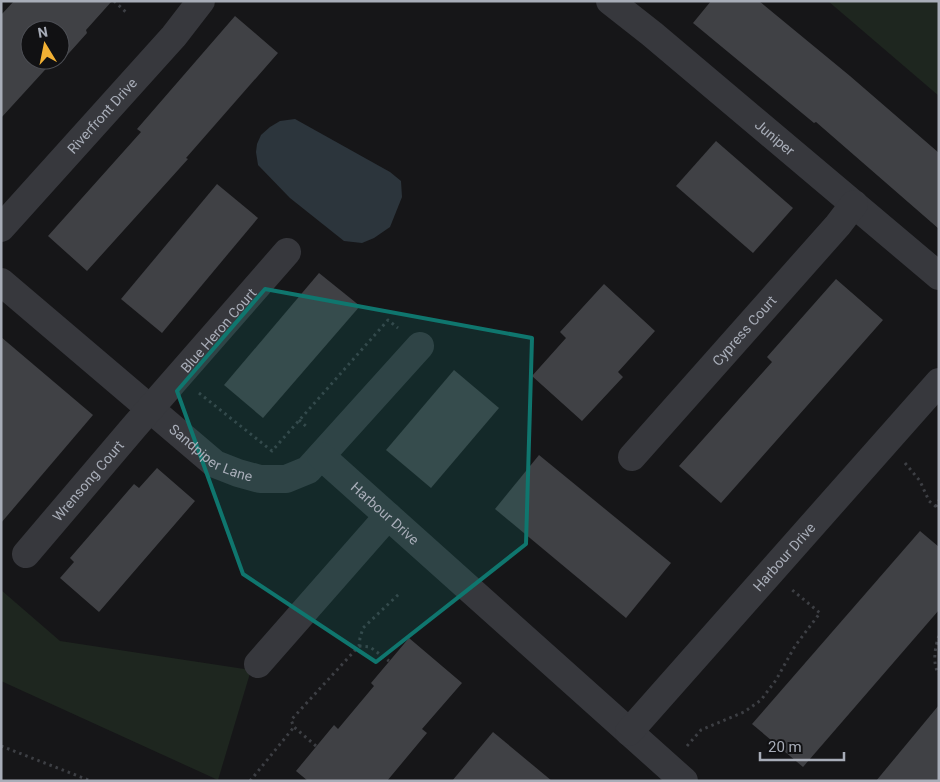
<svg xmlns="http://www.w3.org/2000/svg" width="940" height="782" font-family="Roboto,sans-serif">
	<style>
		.green { fill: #1e261f }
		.water { fill: #2c353c }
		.building { fill: #404145 }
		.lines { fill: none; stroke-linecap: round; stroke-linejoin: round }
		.path { stroke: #3d3f44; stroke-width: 3; stroke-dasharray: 2.5 4; stroke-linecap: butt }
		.minor { stroke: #37383d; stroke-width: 28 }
		.marked { fill: #0f766e; fill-opacity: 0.2; stroke: #0f766e; stroke-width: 4; stroke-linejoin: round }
		.labels { text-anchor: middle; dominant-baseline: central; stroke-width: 4; stroke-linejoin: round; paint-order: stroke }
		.street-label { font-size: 14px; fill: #a8adb8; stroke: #111113 }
	</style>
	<rect width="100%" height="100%" fill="#161618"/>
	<g class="green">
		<polygon points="828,1 939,1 939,96"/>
		<polygon points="1,590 60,641 251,670 218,780 1,681"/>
	</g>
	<polygon class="water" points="295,119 390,172 401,181 402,197 390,227 374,238 362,243 344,241 290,198 258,165 256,152 257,144 261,135 270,127 280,121"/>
	<g class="building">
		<polygon points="14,1 112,1 86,30 87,33 61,62 58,60 60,60 60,30 30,30 30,60 54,60 1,118 1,15"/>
		<polygon points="711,1 759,1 850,76 939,153 939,229 816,122 814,123 693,23"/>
		<polygon points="235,16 278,53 186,158 188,159 87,271 48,236 141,132 137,129"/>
		<polygon points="716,141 793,208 753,253 676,186"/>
		<polygon points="217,184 258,218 162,333 121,299"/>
		<polygon points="319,273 360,306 263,418 224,385"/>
		<polygon points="836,279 883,320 721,503 679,466 772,362 767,357"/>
		<polygon points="604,284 655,331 618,372 623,377 582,421 532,376 566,338 560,332"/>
		<polygon points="1,337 93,415 1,523"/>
		<polygon points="454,370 499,408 431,488 386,450"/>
		<polygon points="539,455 671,563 626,618 495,509"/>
		<polygon points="157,468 195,501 99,612 60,578 74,562 70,558 134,484 139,488"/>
		<polygon points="920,531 939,547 939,610 803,767 752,724"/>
		<polygon points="409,638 462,683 422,729 427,733 387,781 308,781 296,771 334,725 338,729 374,686 371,683"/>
		<polygon points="939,705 939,781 876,781"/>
		<polygon points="493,732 552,781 452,781"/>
	</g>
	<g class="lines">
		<g class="path">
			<polyline points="114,1 128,14"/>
			<polyline points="199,393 272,451 388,320 398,328"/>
			<polyline points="299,420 308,428"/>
			<polyline points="905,463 920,481 929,501 939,509"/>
			<polyline points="936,507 939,500"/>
			<path d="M 939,636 C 935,646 932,665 939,674"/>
			<polyline points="359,646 370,647 389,661"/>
			<polyline points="1,746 91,781"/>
			<polyline points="316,746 294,727 291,720 359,646 360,638 363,628 400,593"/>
			<polyline points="687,746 701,730 744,712 761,700 776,680 795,646 820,613 791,589"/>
			<polyline points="250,781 294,727"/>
		</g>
		<g class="minor">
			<path id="s1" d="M 610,1 L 652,34 L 939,276"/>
			<path id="s2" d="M 1,228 L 174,36 L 201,1"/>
			<path id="s3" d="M 1,282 L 215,464 L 238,473 L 260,479 L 286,479 L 308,470 L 420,346"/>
			<path id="s4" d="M 321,456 L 684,781"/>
			<path id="s5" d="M 632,457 L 838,225 L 854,204"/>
			<path id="s6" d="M 26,554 L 134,427 L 287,252"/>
			<polyline points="258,664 388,516"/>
			<path id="s7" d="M 629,732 L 939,382"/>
		</g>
	</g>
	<path class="marked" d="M 265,289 L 532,338 L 526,544 L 376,662 L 243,574 L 177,391 Z"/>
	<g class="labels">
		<g class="street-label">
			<text stroke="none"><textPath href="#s2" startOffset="151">Riverfront Drive</textPath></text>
			<text stroke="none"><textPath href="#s1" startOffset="214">Juniper</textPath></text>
			<text stroke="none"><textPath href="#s6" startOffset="295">Blue Heron Court</textPath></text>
			<text stroke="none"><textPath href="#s5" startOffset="169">Cypress Court</textPath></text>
			<text stroke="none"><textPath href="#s3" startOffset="272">Sandpiper Lane</textPath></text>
			<text stroke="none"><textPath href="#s6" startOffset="96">Wrensong Court</textPath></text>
			<text stroke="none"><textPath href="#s4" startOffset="86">Harbour Drive</textPath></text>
			<text stroke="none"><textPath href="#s7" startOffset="234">Harbour Drive</textPath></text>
		</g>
	</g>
	<rect width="940" height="782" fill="none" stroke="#a8adb8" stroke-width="5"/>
	<g transform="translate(45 45) rotate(350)"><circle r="24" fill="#111113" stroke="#4d4f55"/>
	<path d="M0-4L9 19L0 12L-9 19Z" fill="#f2b134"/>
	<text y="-8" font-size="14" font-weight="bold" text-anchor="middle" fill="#a8adb8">N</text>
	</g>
	<path d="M760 752v8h84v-8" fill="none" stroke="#a8adb8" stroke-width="2.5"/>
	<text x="768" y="752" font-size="15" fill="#a8adb8" stroke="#111113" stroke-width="4" paint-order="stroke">20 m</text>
</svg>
